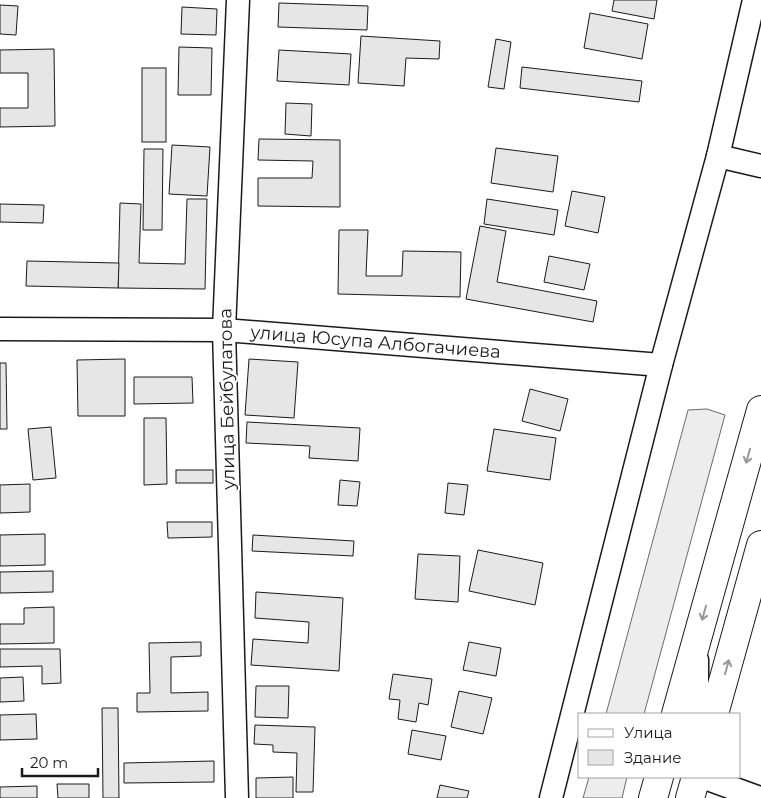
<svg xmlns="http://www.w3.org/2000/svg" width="761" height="798" font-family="Montserrat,sans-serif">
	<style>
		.built { fill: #ededed; stroke: #6a6a6a }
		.building { fill: #e6e6e6; stroke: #1a1a1a }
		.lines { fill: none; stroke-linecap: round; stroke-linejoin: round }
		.street-casing { stroke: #1a1a1a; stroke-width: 25 }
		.primary-casing { stroke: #1a1a1a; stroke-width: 30 }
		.street { stroke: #fff; stroke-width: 22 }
		.primary { stroke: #fff; stroke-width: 28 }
		.oneway { stroke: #989898 }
		.labels { text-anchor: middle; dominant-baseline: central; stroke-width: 4; stroke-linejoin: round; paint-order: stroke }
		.street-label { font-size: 18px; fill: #1a1a1a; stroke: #fff }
	</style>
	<rect width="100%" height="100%" fill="#fff"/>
	<g class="built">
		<polygon points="707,409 725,415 644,714 606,714 688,410"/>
		<polygon points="589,777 627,777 622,798 583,798"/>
	</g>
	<g class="building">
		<polygon points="614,0 657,0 654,19 612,11"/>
		<polygon points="279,3 368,6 367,30 278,27"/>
		<polygon points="0,5 18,6 16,35 0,34"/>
		<polygon points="182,7 217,9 216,35 181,34"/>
		<polygon points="590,13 648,24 642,59 584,48"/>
		<polygon points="361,36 440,41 439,59 406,58 404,86 358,83"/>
		<polygon points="496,39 511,42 504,89 488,87"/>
		<polygon points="179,47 212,48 211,95 178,95"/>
		<polygon points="54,49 55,126 0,127 0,108 28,108 28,73 0,73 0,50"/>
		<polygon points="279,50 351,54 349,85 277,81"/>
		<polygon points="522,67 642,81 639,102 520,88"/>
		<rect x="142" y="68" width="24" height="74"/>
		<polygon points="286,103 312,104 311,136 285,134"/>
		<polygon points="259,139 340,140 340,207 258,206 258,178 312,178 313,161 258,160"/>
		<polygon points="172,145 210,147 207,196 169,194"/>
		<polygon points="496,148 558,156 553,192 491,183"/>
		<polygon points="144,149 163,149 162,230 143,230"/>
		<polygon points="572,191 605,197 598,233 565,226"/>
		<polygon points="187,199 207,199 205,289 118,288 120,203 141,204 139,263 185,264"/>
		<polygon points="487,199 558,210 554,235 484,224"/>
		<polygon points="0,204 44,205 43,223 0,222"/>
		<polygon points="480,226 506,231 497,282 597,301 593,322 466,299"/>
		<polygon points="339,230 368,230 366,276 402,276 403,251 461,252 460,297 338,294"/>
		<polygon points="549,256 590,264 584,290 544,282"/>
		<polygon points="27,261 119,263 118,288 26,286"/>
		<polygon points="125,359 125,416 78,416 77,360"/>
		<polygon points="249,359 298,362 294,418 245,415"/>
		<polygon points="0,363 6,363 7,429 0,429"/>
		<polygon points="134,377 192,377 193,403 134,404"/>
		<polygon points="530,389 568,399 560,431 522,421"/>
		<polygon points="144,418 166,418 167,484 144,485"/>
		<polygon points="247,422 360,428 358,461 309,458 310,446 246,443"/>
		<polygon points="51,427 56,478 33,480 28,429"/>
		<polygon points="494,429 556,438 550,480 487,471"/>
		<rect x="176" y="470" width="37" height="13"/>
		<polygon points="340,480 360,482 357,506 338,505"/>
		<polygon points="448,483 468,485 464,515 445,513"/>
		<polygon points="30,484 30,512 0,513 0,485"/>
		<polygon points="167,522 212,522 212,537 168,538"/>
		<polygon points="45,534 45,565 0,566 0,535"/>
		<polygon points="253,535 354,541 353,556 252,551"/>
		<polygon points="478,550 543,563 535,605 469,591"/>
		<polygon points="418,554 460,556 458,602 415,599"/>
		<polygon points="53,571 53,592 0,593 0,572"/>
		<polygon points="256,592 343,598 339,671 251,665 253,639 308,643 309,622 255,618"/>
		<polygon points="54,607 54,643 0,644 0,624 24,624 24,608"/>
		<polygon points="201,642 201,656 171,657 171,693 208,692 208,711 137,712 137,693 150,693 149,643"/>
		<polygon points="469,642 501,648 496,676 463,670"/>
		<polygon points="0,649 60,649 61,683 42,684 42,666 0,667"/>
		<polygon points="393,674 432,679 428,705 419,703 416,722 398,719 400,700 389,699"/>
		<polygon points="23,677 24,701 0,702 0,678"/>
		<polygon points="256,686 289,686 288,718 255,717"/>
		<polygon points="459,691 492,698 483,734 451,727"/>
		<polygon points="102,708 118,708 119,798 103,798"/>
		<polygon points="36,714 37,739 0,740 0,715"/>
		<polygon points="255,725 315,727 313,792 296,792 297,753 273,752 273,745 254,744"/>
		<polygon points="412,730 446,736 441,760 408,754"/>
		<polygon points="214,761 214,782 124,783 124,763"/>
		<polygon points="293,777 293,798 256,798 256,778"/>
		<polygon points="57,784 89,784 89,798 58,798"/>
		<polygon points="440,785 469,791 467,798 437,798"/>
		<polygon points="37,786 37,798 0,798 0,787"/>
	</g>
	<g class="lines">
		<g class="street-casing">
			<g id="street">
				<polyline points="718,156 761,166"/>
				<path id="s1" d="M 0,329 L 224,330 L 661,365"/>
				<polyline points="697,714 697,660"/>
				<polyline points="702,777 760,798"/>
				<polyline points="237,798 224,330 238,0"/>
				<polyline points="551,798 661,365 718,156 754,0"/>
			</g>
		</g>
		<g class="primary-casing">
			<g id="primary">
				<polyline points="676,714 761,410"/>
				<polyline points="714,714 761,545"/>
				<polyline points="653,798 659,777"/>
				<polyline points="690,798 696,777"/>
			</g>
		</g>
		<use href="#street" class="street"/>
		<use href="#primary" class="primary"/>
	</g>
	<defs><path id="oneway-shaft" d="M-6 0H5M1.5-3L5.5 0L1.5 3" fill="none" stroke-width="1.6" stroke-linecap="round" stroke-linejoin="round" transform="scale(1.25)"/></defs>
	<g class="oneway">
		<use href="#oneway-shaft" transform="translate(748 456) rotate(106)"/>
		<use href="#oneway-shaft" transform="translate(704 613) rotate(106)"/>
		<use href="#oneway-shaft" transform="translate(727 667) rotate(-74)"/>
	</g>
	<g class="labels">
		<g class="street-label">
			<text stroke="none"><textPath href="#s1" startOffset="376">улица Юсупа Албогачиева</textPath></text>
			<text transform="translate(227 399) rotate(-91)">улица Бейбулатова</text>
		</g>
	</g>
	<rect x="578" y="713" width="162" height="65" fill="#ffffff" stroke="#a3a3a3"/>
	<rect x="588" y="729" width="25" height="8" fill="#ffffff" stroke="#a3a3a3"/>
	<text x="624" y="738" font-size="15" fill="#1a1a1a">Улица</text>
	<rect x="588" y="750" width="25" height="15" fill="#e6e6e6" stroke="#a3a3a3"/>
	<text x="624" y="763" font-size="15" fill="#1a1a1a">Здание</text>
	<path d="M22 768v8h76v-8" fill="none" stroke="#1a1a1a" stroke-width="2.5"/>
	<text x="30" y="768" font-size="15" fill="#1a1a1a" stroke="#ffffff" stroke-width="4" paint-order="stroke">20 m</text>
</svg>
